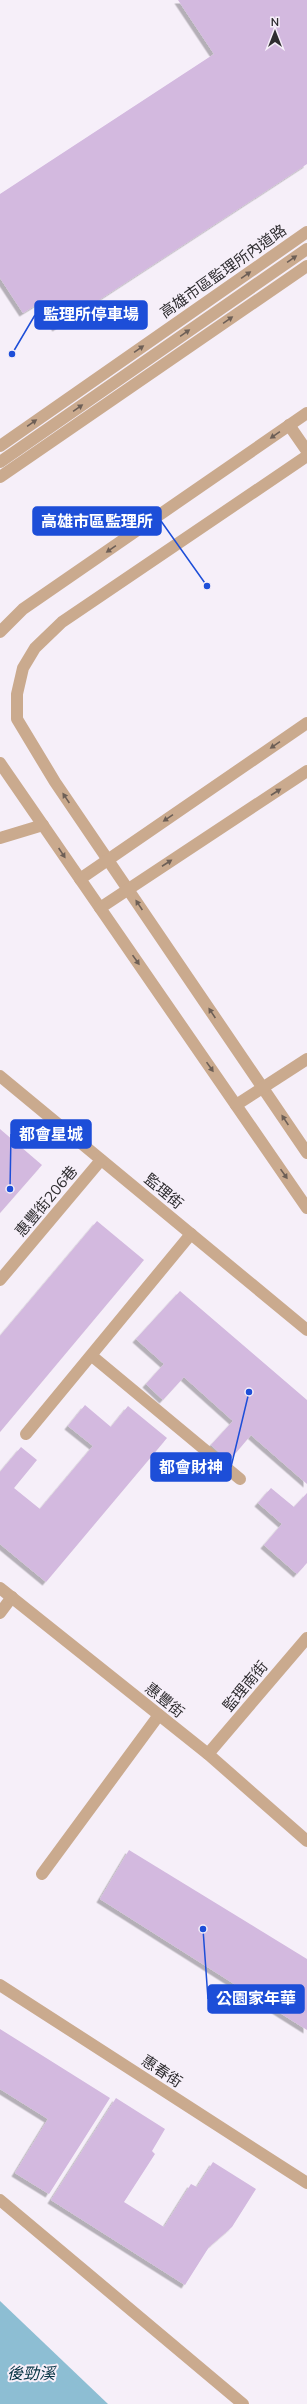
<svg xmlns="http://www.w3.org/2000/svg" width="307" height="2404" font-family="Mulish,'Noto Sans TC',sans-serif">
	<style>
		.water { fill: #8dbed3 }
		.building { fill: #d3b9df; filter: url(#shadow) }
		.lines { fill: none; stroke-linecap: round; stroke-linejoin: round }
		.lane { stroke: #caaa8e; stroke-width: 12 }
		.street { stroke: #caaa8e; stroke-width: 12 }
		.oneway { fill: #6d5f56 }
		.labels { text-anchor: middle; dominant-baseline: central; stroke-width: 4; stroke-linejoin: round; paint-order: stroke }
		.street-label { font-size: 15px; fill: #2f2d30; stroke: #f6eff9 }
		.water-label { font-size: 16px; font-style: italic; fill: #073444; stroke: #f6eff9 }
		.leader { fill: none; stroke: #1d4ed8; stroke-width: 1.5 }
		.callout-dot { fill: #1d4ed8; stroke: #f6eff9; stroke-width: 1.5 }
		.callout { fill: #1d4ed8; stroke: #1d4ed8; stroke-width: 1.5 }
		.callout-label { font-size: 16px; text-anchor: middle; font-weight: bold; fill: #fff }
	</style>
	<defs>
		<filter id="shadow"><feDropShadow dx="-3.5" dy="3.5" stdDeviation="0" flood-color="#0004"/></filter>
	</defs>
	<rect width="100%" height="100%" fill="#f6eff9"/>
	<polygon class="water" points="0,2301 108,2404 0,2404"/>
	<g class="building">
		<polygon points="178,0 307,0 307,164 56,328 39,303 23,313 0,278 0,194 214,54"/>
		<polygon points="0,1129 42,1165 0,1213"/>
		<polygon points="97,1221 144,1260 0,1432 0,1336"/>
		<polygon points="180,1291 307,1400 307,1484 251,1435 229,1461 211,1445 233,1421 184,1377 163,1400 146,1384 164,1364 136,1339"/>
		<polygon points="85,1405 111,1427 128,1406 167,1438 46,1582 0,1544 0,1472 21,1447 37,1460 14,1488 40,1509 93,1446 68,1426"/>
		<polygon points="271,1488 294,1507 307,1493 307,1563 297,1574 264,1545 282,1524 258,1503"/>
		<polygon points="129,1850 307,1959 307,2030 100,1899"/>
		<polygon points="0,2029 110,2098 49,2194 15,2173 48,2119 0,2089"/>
		<polygon points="116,2098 165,2129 152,2151 155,2154 124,2202 164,2227 191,2184 197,2187 213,2162 256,2189 232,2227 209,2247 185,2285 51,2200"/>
	</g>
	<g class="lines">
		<g class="lane">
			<polyline points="289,425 307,451"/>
			<polyline points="0,446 307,232"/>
			<polyline points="307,456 62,622 35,648 23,668 17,694 17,719 55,782 307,1153"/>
			<polyline points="0,462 307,249"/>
			<polyline points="0,477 307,266"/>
			<polyline points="0,632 23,609 307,413"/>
			<polyline points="0,763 307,1208"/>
			<polyline points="0,838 43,825"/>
			<polyline points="80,879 307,723"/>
			<polyline points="100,908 307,771"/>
			<polyline points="236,1105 307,1059"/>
			<polyline points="92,1356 240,1479"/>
			<polyline points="26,1434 191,1234"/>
			<polyline points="0,1613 12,1597"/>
			<polyline points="42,1874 159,1715"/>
		</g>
		<g class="street">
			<polyline points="0,1076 307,1330"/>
			<polyline points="0,1280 101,1160"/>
			<polyline points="0,1588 208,1754 307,1841"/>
			<polyline points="208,1754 307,1638"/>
			<polyline points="0,1985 307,2183"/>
			<polyline points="0,2200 243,2404"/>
		</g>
	</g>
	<defs><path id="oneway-solid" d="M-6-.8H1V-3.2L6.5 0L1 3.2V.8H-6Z"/></defs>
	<g class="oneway">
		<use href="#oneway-solid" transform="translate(292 259) rotate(-35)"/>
		<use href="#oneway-solid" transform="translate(246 275) rotate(-35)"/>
		<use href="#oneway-solid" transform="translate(228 320) rotate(-35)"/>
		<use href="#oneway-solid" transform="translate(185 333) rotate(-35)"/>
		<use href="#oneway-solid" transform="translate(139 349) rotate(-35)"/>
		<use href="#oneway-solid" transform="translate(78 408) rotate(-35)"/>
		<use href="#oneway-solid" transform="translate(32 423) rotate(-35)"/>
		<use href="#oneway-solid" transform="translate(275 435) rotate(145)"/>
		<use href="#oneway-solid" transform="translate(111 549) rotate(145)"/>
		<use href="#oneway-solid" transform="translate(275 745) rotate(146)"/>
		<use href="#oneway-solid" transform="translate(276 792) rotate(-33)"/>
		<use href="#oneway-solid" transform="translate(66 798) rotate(-124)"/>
		<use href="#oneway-solid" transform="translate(168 818) rotate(146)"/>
		<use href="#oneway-solid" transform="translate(62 853) rotate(56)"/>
		<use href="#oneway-solid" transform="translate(167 863) rotate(-33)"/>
		<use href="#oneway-solid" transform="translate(139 905) rotate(-124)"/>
		<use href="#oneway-solid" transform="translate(136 960) rotate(55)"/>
		<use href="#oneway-solid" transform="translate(212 1013) rotate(-124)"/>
		<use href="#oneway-solid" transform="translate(210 1067) rotate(55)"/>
		<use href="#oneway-solid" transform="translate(285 1120) rotate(-124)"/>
		<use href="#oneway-solid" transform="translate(284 1174) rotate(55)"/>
	</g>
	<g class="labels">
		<g class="street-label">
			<text transform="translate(223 271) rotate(-35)">高雄市區監理所內道路</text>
			<text transform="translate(164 1191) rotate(40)">監理街</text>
			<text transform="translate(46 1201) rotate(-50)">惠豐街206巷</text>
			<text transform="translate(245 1686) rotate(-50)">監理南街</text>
			<text transform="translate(165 1700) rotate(39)">惠豐街</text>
			<text transform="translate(162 2071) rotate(33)">惠春街</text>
		</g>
		<g class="water-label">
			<text x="31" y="2373">後勁溪</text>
		</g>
	</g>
	<path class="leader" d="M12 354L35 315M207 586L161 521M10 1189L11 1134M249 1392L231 1467M203 1929L208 1999"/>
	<g class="callout-dot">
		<circle cx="12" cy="354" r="4"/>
		<circle cx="207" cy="586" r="4"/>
		<circle cx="10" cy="1189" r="4"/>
		<circle cx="249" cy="1392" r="4"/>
		<circle cx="203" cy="1929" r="4"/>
	</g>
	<g class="callout">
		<rect x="35" y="301" width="112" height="28" rx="4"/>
		<rect x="33" y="507" width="128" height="28" rx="4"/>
		<rect x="11" y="1120" width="80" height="28" rx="4"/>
		<rect x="151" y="1453" width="80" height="28" rx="4"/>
		<rect x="208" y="1985" width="96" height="28" rx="4"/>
	</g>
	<g class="callout-label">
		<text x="91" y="320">監理所停車場</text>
		<text x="97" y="527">高雄市區監理所</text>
		<text x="51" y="1140">都會星城</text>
		<text x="191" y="1473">都會財神</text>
		<text x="256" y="2004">公園家年華</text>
	</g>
	<g transform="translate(275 32)" stroke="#f6eff9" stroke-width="3" paint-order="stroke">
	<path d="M0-3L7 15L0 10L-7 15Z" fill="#2f2d30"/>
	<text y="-6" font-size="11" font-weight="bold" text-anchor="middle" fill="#2f2d30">N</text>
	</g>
</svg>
